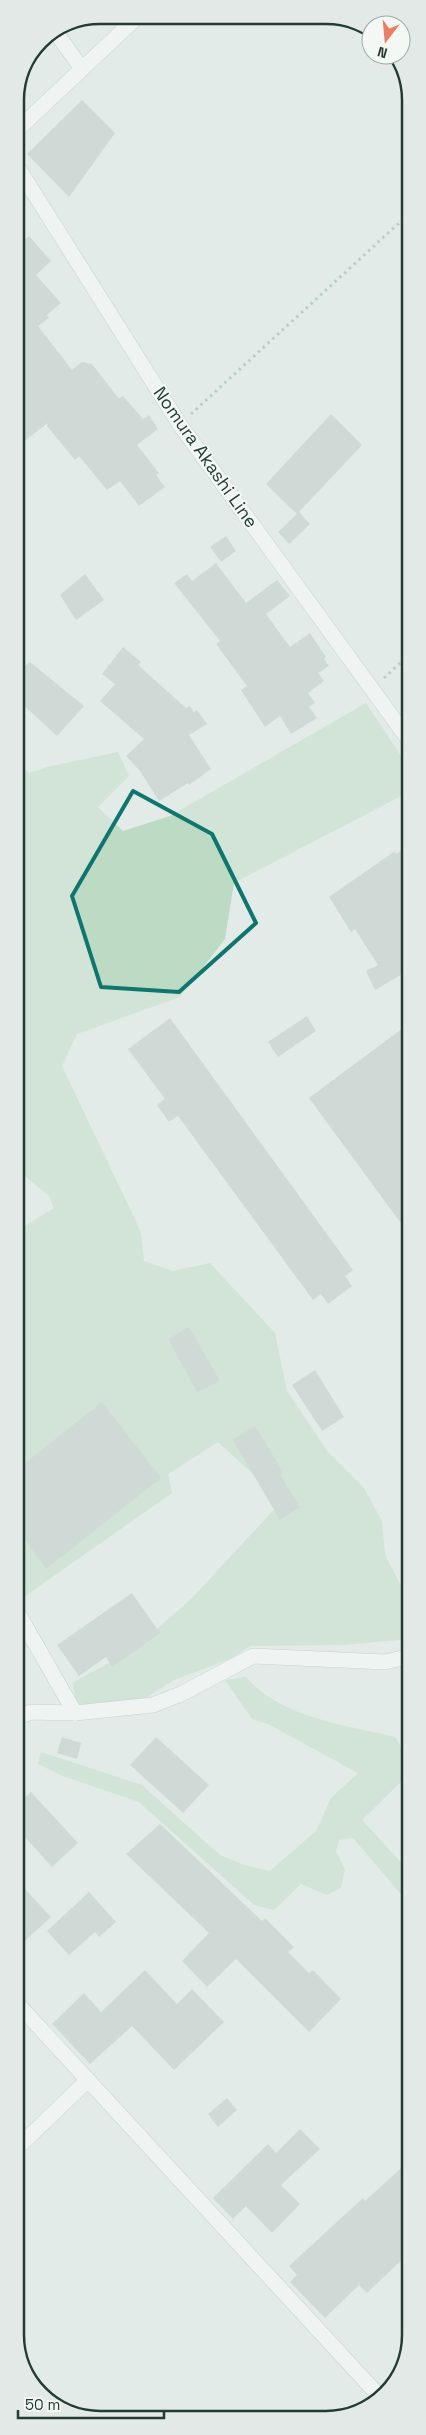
<svg xmlns="http://www.w3.org/2000/svg" width="426" height="2435" font-family="'Space Grotesk',sans-serif">
	<style>
		.green { fill: #bddbc4 }
		.building { fill: #b8c6c0 }
		.lines { fill: none; stroke-linecap: round; stroke-linejoin: round }
		.minor-casing { stroke: #a5b3ae; stroke-width: 16 }
		.secondary-casing { stroke: #a1b6ae; stroke-width: 16 }
		.path { stroke: #85ad9f; stroke-width: 3; stroke-dasharray: 2.5 4; stroke-linecap: butt }
		.minor { stroke: #fff; stroke-width: 15 }
		.secondary { stroke: #fff; stroke-width: 15 }
		.marked { fill: none; stroke: #0f766e; stroke-width: 4; stroke-linejoin: round }
		.labels { text-anchor: middle; dominant-baseline: central; stroke-width: 4; stroke-linejoin: round; paint-order: stroke }
		.street-label { font-size: 18px; fill: #233b34; stroke: #f3f8f5 }
		.rim { fill: none; stroke: #233b34; stroke-width: 2.5 }
	</style>
	<rect width="100%" height="100%" fill="#e2ebe7"/>
	<g class="green">
		<polygon points="366,703 411,771 411,791 234,883 225,939 180,997 77,1034 62,1066 141,1232 144,1261 173,1271 210,1263 275,1333 287,1391 327,1451 364,1488 382,1521 385,1555 411,1605 411,1639 342,1645 250,1646 232,1658 174,1680 139,1702 78,1709 72,1683 133,1650 191,1599 282,1501 218,1442 168,1474 172,1493 21,1599 15,1593 15,1232 54,1208 49,1196 15,1168 15,761 29,773 47,767 118,752 129,776 98,807 123,831 170,816"/>
		<path d="M 246,1677 C 281,1718 345,1725 395,1737 L 406,1756 L 411,1772 L 362,1820 L 411,1873 L 411,1906 L 353,1838 L 339,1840 L 336,1851 L 345,1869 L 341,1888 L 327,1895 L 301,1884 L 274,1910 L 254,1905 L 139,1802 L 60,1775 L 38,1764 L 41,1752 L 142,1785 L 220,1855 L 244,1865 L 270,1871 L 316,1831 L 331,1798 L 358,1773 L 268,1724 L 252,1719 L 225,1680 Z"/>
	</g>
	<g class="building">
		<polygon points="82,100 115,133 69,197 27,154"/>
		<polygon points="29,236 51,261 36,275 61,303 47,315 49,318 38,326 72,370 82,362 92,364 119,399 123,396 143,419 149,415 158,429 137,445 159,473 156,475 165,487 139,506 120,481 107,490 79,456 75,460 47,426 48,423 15,448 15,373 25,365 15,353 15,247"/>
		<polygon points="331,414 362,445 297,514 266,484"/>
		<polygon points="299,512 310,524 289,544 278,532"/>
		<polygon points="226,536 236,551 221,562 210,547"/>
		<polygon points="216,563 246,603 277,580 290,596 266,614 290,647 310,633 326,657 324,659 329,666 318,673 324,681 308,693 315,703 309,707 317,718 291,734 280,716 265,727 241,690 247,686 216,644 220,641 174,583 187,574 192,581"/>
		<polygon points="85,574 104,600 76,620 60,595"/>
		<polygon points="123,647 141,662 138,665 186,708 190,706 194,712 197,710 207,724 189,735 211,769 189,785 188,783 159,801 140,771 126,756 144,739 100,701 115,684 102,674"/>
		<polygon points="15,656 26,665 30,662 84,706 57,736 21,703 25,698 15,690"/>
		<polygon points="411,844 411,969 375,990 366,971 378,965 355,929 351,932 329,897 395,851 396,854"/>
		<polygon points="307,1016 316,1031 278,1057 268,1042"/>
		<polygon points="170,1018 353,1270 345,1276 352,1286 328,1304 321,1294 313,1300 178,1116 169,1122 157,1105 165,1099 128,1049"/>
		<polygon points="411,1022 411,1237 309,1098"/>
		<polygon points="189,1327 220,1381 197,1392 168,1339"/>
		<polygon points="315,1370 344,1417 322,1431 292,1385"/>
		<polygon points="102,1402 161,1478 46,1569 15,1526 15,1471"/>
		<polygon points="255,1426 283,1472 280,1474 300,1507 280,1520 233,1440"/>
		<polygon points="132,1593 160,1633 112,1667 106,1657 79,1676 57,1645"/>
		<polygon points="62,1737 81,1743 77,1759 57,1753"/>
		<polygon points="156,1737 209,1785 183,1813 130,1765"/>
		<polygon points="31,1792 78,1843 52,1867 15,1826 15,1806"/>
		<polygon points="160,1824 262,1921 265,1918 294,1947 288,1952 309,1973 313,1970 341,1999 309,2032 236,1959 207,1987 182,1961 209,1933 126,1854"/>
		<polygon points="24,1888 51,1917 15,1950 15,1896"/>
		<polygon points="89,1892 116,1922 99,1937 95,1932 69,1955 47,1931"/>
		<polygon points="145,1970 177,2004 192,1989 224,2022 174,2070 132,2026 90,2064 52,2024 84,1993 101,2012"/>
		<polygon points="227,2098 237,2110 218,2127 208,2114"/>
		<polygon points="300,2129 320,2149 281,2185 300,2204 272,2233 246,2206 233,2219 213,2198 268,2144 276,2153"/>
		<polygon points="411,2159 411,2251 367,2293 359,2285 325,2318 290,2282 297,2275 289,2266 363,2198 365,2201"/>
	</g>
	<g class="lines">
		<g class="minor-casing">
			<g id="minor">
				<polyline points="54,30 82,69"/>
				<polyline points="15,132 134,20"/>
				<polyline points="15,1608 75,1713"/>
				<polyline points="15,1718 31,1712 75,1713 153,1705 181,1694 253,1656 385,1662 411,1656"/>
				<polyline points="15,2001 381,2398"/>
				<polyline points="15,2150 88,2080"/>
			</g>
		</g>
		<g class="secondary-casing">
			<polyline id="secondary" points="15,163 180,425 411,743"/>
		</g>
		<g class="path">
			<polyline points="191,414 411,212"/>
			<polyline points="384,678 411,653"/>
		</g>
		<use href="#minor" class="minor"/>
		<use href="#secondary" class="secondary"/>
	</g>
	<path d="M0 0H426V2435H0ZM 133,791 L 212,834 L 256,923 L 179,992 L 101,987 L 72,896 Z" fill="#e2ebe7" fill-opacity=".55" fill-rule="evenodd"/>
	<path class="marked" d="M 133,791 L 212,834 L 256,923 L 179,992 L 101,987 L 72,896 Z"/>
	<g class="labels">
		<g class="street-label">
			<text transform="translate(206 457) rotate(55)">Nomura Akashi Line</text>
		</g>
	</g>
	<path d="M0 0H426V2435H0ZM100 24H326A76 76 0 0 1 402 100V2335A76 76 0 0 1 326 2411H100A76 76 0 0 1 24 2335V100A76 76 0 0 1 100 24Z" fill="#e2e9e6" fill-rule="evenodd"/>
	<path class="rim" d="M100 24H326A76 76 0 0 1 402 100V2335A76 76 0 0 1 326 2411H100A76 76 0 0 1 24 2335V100A76 76 0 0 1 100 24Z"/>
	<g transform="translate(386 40) rotate(196)"><circle r="24" fill="#f3f8f5" stroke="#a0aca8"/>
	<path d="M0-4L9 19L0 12L-9 19Z" fill="#e88064"/>
	<text y="-8" font-size="14" font-weight="bold" text-anchor="middle" fill="#233b34">N</text>
	</g>
	<path d="M18 2410v8h146v-8" fill="none" stroke="#233b34" stroke-width="2.5"/>
	<text x="25" y="2410" font-size="15" fill="#233b34" stroke="#f3f8f5" stroke-width="4" paint-order="stroke">50 m</text>
</svg>
